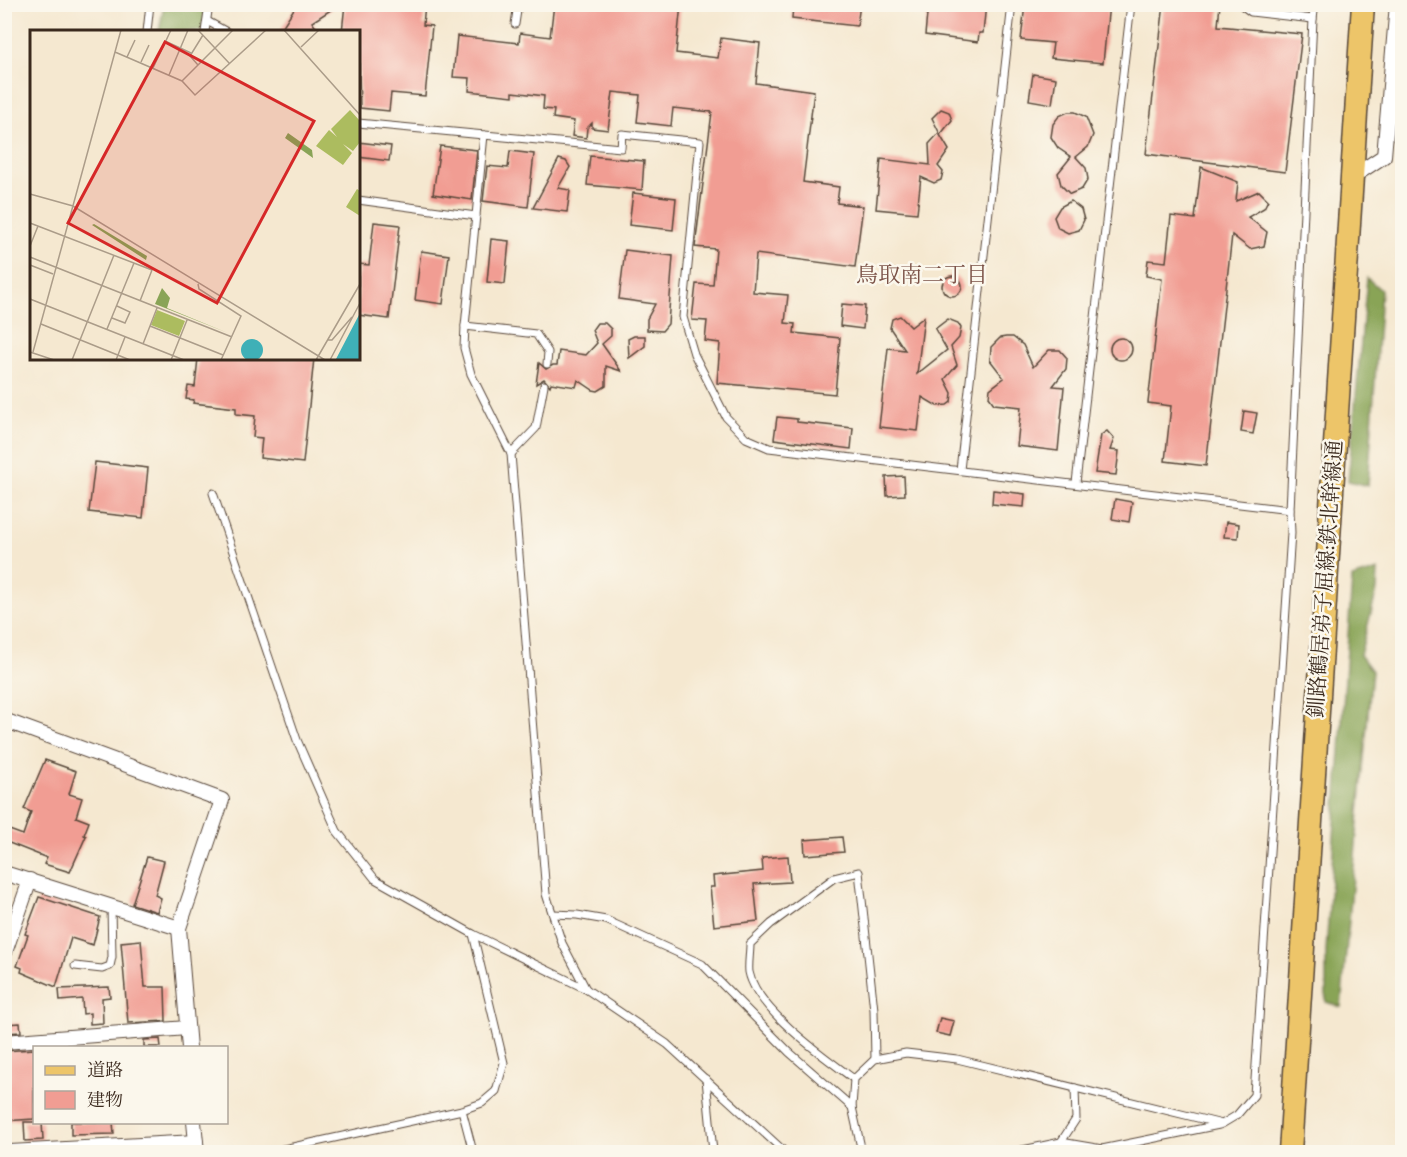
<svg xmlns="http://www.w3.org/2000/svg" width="1407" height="1157" font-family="'Sorts Mill Goudy','Noto Serif JP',serif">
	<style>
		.forest { fill: #89a456; stroke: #62673a; stroke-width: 1.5 }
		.building { fill: #f19d93 }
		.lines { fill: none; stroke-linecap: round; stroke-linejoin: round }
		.lane-casing { stroke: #574639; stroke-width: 9 }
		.street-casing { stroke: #574639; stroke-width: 16 }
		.primary-casing { stroke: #574639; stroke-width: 25 }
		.lane { stroke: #fff; stroke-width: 7 }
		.street { stroke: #fff; stroke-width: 14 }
		.primary { stroke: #edc569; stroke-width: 22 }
		.labels { text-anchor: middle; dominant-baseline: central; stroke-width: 5; stroke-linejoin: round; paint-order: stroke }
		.street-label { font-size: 21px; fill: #3b2a1e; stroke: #fbf7ec }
		.neighbourhood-label { font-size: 22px; fill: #7b5247; stroke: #fbf7ec }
		.inset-road { fill: none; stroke: #ab9c89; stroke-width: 1.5 }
		.view { fill: #d62828; fill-opacity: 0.15; stroke: #d62828; stroke-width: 3 }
		.inset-edge { fill: none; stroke: #3b2a1e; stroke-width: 3 }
	</style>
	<rect width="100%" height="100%" fill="#fbf7ec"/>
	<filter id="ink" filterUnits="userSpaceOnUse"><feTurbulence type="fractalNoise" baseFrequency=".0167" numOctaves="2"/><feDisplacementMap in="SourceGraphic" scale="12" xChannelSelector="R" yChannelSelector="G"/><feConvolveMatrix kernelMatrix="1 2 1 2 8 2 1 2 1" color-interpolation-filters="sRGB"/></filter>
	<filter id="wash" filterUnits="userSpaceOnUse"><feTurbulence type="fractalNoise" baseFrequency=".008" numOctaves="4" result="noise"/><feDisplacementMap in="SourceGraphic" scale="24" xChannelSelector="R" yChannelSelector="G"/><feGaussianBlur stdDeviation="1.35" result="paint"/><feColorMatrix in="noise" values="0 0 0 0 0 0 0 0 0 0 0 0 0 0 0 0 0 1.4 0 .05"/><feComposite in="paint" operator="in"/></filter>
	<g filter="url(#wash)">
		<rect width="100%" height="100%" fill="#f5e8d0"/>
		<g class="forest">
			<polygon points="164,5 209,5 204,31 159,32"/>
			<polygon points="1367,278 1381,290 1368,486 1348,481"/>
			<polygon points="1378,570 1377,590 1360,655 1372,671 1341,1007 1326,1002 1326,951 1352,578"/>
		</g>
		<g id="blocks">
			<g class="building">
				<polygon points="297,4 340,4 312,22 319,32 279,32"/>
				<polygon points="345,4 425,4 423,25 432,26 425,96 391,93 389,111 360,108 358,32 342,32"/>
				<polygon points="554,4 681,4 676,53 718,58 721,38 760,43 756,83 814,91 803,182 839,187 837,203 863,206 855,267 756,254 753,292 788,295 785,323 795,324 794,333 840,338 835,394 717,383 720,343 705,341 707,321 692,320 696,284 713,285 716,249 695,247 712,112 673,108 671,126 637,122 640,95 613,92 608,130 592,128 592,123 587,128 586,138 572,136 574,121 553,118 554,110 543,109 544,96 513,92 513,96 469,91 470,78 453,77 457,36 519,43 520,33 550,37"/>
				<polygon points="793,4 860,4 857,26 792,19"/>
				<polygon points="928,4 986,4 983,33 979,33 978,42 925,35"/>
				<polygon points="1025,4 1109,4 1103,63 1051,58 1053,43 1021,40"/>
				<polygon points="1164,4 1220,4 1218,26 1302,34 1285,172 1146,154"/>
				<polygon points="1033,74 1056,78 1052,104 1029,100"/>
				<polygon points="941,109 949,112 952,120 940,135 949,150 938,166 943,172 941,180 934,183 921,177 917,213 876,209 881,159 930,165 929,144 939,133 940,134 932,118"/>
				<polygon points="1068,112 1075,112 1086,117 1093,135 1088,147 1076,157 1086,168 1088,179 1082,189 1070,194 1061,185 1058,173 1071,157 1058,148 1051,137 1053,124 1059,116"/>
				<polygon points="358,142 391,146 389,161 358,157"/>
				<polygon points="440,146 477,150 472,200 433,194"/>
				<polygon points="510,151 534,154 528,207 483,201 487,166 508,168"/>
				<polygon points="590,156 644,161 642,190 587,185"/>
				<polygon points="559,159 566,161 570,167 558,188 570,190 567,212 533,208"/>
				<polygon points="1201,167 1238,182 1236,201 1259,191 1268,200 1264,208 1248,217 1267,232 1264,246 1250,249 1232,235 1206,466 1165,461 1171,406 1148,403 1162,279 1146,276 1148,260 1166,262 1171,216 1195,219"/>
				<polygon points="633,193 676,198 673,230 629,225"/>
				<polygon points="1071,201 1081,209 1084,220 1079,230 1068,233 1058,228 1054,217 1060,207"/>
				<polygon points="374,222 400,225 389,319 358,315 358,264 369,265"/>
				<polygon points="491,239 509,241 505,284 487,282"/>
				<polygon points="625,250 673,256 668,324 662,331 647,330 647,319 655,304 619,299"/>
				<polygon points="421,251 449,255 443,304 415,300"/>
				<circle cx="952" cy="286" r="10"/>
				<polygon points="842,304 865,306 863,329 840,326"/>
				<polygon points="900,316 911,327 924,317 917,374 947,350 935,329 948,319 958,323 961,328 959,338 951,347 957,365 945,379 952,393 951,402 947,405 937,406 922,397 918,431 879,427 888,348 905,350 890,328 892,319"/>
				<polygon points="597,323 605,323 611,329 611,336 602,344 621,371 606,366 606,386 598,391 593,390 578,380 576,387 551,383 550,386 544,379 536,384 539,363 546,369 553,365 557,365 559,351 586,355 597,343 592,330"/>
				<polygon points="634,336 645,336 645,346 629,358 628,339"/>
				<polygon points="1006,337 1013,337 1023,345 1033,367 1049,350 1060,350 1067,358 1066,369 1053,386 1064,387 1058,451 1017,446 1021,407 994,404 989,397 990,389 1004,378 990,360 991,347 1000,338"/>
				<circle cx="1121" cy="349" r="11"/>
				<polygon points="198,358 314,358 303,463 260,458 262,438 253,437 255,416 236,414 236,408 193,403 194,400 186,399 188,386 195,387"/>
				<polygon points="1244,411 1257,413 1253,434 1241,432"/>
				<polygon points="777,417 797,419 797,422 853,428 851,449 774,439"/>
				<polygon points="1107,431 1114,439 1110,450 1119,451 1116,475 1095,473 1101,435"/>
				<polygon points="95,462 148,468 143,518 89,512"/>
				<polygon points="904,476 905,495 887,496 886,477"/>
				<polygon points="993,490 1025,494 1024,507 992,504"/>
				<polygon points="1115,499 1132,502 1129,522 1112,519"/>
				<polygon points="1226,522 1239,524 1238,538 1224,537"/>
				<polygon points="45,760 76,771 69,794 82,798 76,817 89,822 84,835 86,836 70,872 44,864 47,858 4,841 4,828 23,835 31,812 24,809"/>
				<polygon points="842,837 844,852 805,855 804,840"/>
				<polygon points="788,856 790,882 754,884 758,921 714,926 710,887 714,887 713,876 763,871 762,858"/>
				<polygon points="147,857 164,861 155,895 161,898 157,912 132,904"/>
				<polygon points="39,897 100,917 93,945 71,938 56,987 21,972 22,968 17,966 28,935 25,934"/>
				<polygon points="141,940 145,987 165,987 166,1021 128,1023 121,942"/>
				<polygon points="109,987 110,997 102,998 103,1023 90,1024 90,1013 83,1014 82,999 60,1001 59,989"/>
				<polygon points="940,1018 954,1021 950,1036 936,1033"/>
				<polygon points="20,1023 21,1032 4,1033 4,1024"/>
				<polygon points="160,1039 161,1047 144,1047 144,1040"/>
				<polygon points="34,1049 34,1119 4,1121 4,1051"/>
				<polygon points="24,1122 42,1122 43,1140 25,1141"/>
				<polygon points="71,1122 113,1122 114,1134 71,1135"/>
			</g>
		</g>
	</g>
	<g filter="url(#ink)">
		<use href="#blocks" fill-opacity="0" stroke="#574639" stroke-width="1.5"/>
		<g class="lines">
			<g class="lane-casing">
				<g id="lane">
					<polyline points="1240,4 1251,12 1313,19 1315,4"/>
					<polyline points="207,21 227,32"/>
					<polyline points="515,24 518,4"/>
					<polyline points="147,32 150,4"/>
					<polyline points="205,32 209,4"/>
					<polyline points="358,123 621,148 622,134 700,142 683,317 694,354 726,417 746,438 769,448 1290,510"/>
					<polyline points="358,200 476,216"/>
					<polyline points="465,326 484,135"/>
					<polyline points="547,364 548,352 536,334 465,326 464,348 471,374 511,454 546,894 562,943 586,989"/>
					<polyline points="511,454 536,428 544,385"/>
					<polyline points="960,470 1012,4"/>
					<polyline points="1076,483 1131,4"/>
					<polyline points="213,493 297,740 337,831 375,879 473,934 586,989 667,1044 785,1152"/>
					<polyline points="553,914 577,915 606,920 702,964 789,1052 852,1107"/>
					<polyline points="75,966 102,969 110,966 112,957 111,906"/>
					<polyline points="706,1079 713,1152"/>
					<path d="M 854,1079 C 824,1057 756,1009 749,972 C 748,964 750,953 750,944 L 771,924 L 834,878 L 859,872 L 874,1010 L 875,1059"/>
					<polyline points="462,1110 473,1152"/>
					<polyline points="1061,1142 1076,1119 1075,1088"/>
					<polyline points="270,1152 462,1110 482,1103 496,1091 504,1063 473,934"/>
					<polyline points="862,1152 852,1107 854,1079 875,1059 906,1053 957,1059 1222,1124 1237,1115 1254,1095 1291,533 1290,510 1313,19"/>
					<polyline points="1013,1152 1061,1142 1102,1149 1219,1125"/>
				</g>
			</g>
			<g class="street-casing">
				<g id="street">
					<polyline points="1352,177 1384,156 1397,4"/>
					<polyline points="4,720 222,800 179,928 189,1048"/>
					<polyline points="4,873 179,928"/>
					<polyline points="4,955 30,880"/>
					<polyline points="4,1042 187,1028"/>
					<polyline points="194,1122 197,1152"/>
					<polyline points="10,1152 196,1142"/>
				</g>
			</g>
			<g class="primary-casing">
				<polyline id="primary" points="1290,1152 1363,4"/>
			</g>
			<use href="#lane" class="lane"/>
			<use href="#street" class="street"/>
			<use href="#primary" class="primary"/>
		</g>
	</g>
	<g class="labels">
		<g class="street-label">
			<text transform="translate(1327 579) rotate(-86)">釧路鶴居弟子屈線:鉄北幹線通</text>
		</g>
		<g class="neighbourhood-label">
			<text x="922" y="277">鳥取南二丁目</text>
		</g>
	</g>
	<g transform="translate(30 30)">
		<rect width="330" height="330" fill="#f5e8d0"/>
		<path d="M 320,80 L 330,91 L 330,112 L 323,121 L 313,114 L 322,123 L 313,135 L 286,116 L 299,100 L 307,107 L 301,99 ZM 327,159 L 330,161 L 330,186 L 316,177 ZM 127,280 L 155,291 L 149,306 L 121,295 Z" fill="#acbc5f"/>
		<path d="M 258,103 L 282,120 L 283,128 L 255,108 ZM 64,194 L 117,226 L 116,230 L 62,195 ZM 132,258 L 140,268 L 137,278 L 198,303 L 125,274 Z" fill="#89a456"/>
		<path d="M 330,283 L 330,330 L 306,330 L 306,329 ZM211 320a11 11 0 1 1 22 0a11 11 0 1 1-22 0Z" fill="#3fb0b7"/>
		<path class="inset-road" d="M 168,0 L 200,34M 254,0 L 330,85M 135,11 L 161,23M 271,17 L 289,0M 85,22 L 152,51 L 165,65 L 236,0M 97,27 L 105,10M 111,32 L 119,15M 168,35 L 160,26 L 173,5M 123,38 L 141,0M 139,45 L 158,0M 152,51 L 203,0M 0,164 L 43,176 L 295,330M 0,193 L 122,240 L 110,271M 0,216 L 8,196M 0,227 L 202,307M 0,235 L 23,244M 168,254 L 169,259 L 211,286 L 191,330M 0,269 L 154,330M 82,288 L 95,293 L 100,282 L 87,276M 11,294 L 100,330M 120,296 L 193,325M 77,299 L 104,233M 297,310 L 302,310 L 322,287M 113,314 L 127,278M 0,322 L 24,330M 3,322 L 91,0M 42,330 L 84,225M 86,330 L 95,307M 141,330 L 157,290M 286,330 L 330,254M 300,330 L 330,273"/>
		<path class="view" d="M 135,12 L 284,91 L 187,273 L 38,193 Z"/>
		<rect width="330" height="330" class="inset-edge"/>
	</g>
	<rect width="1407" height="1157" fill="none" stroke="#fbf7ec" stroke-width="24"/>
	<rect x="33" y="1046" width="195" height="78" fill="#fbf7ec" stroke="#aea59a" stroke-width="1.5"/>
	<rect x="45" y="1066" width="30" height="9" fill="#edc569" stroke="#aea59a" stroke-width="1.5"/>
	<text x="87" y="1076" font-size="18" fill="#3b2a1e">道路</text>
	<rect x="45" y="1091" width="30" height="18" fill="#f19d93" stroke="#aea59a" stroke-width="1.5"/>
	<text x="87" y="1106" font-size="18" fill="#3b2a1e">建物</text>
</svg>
